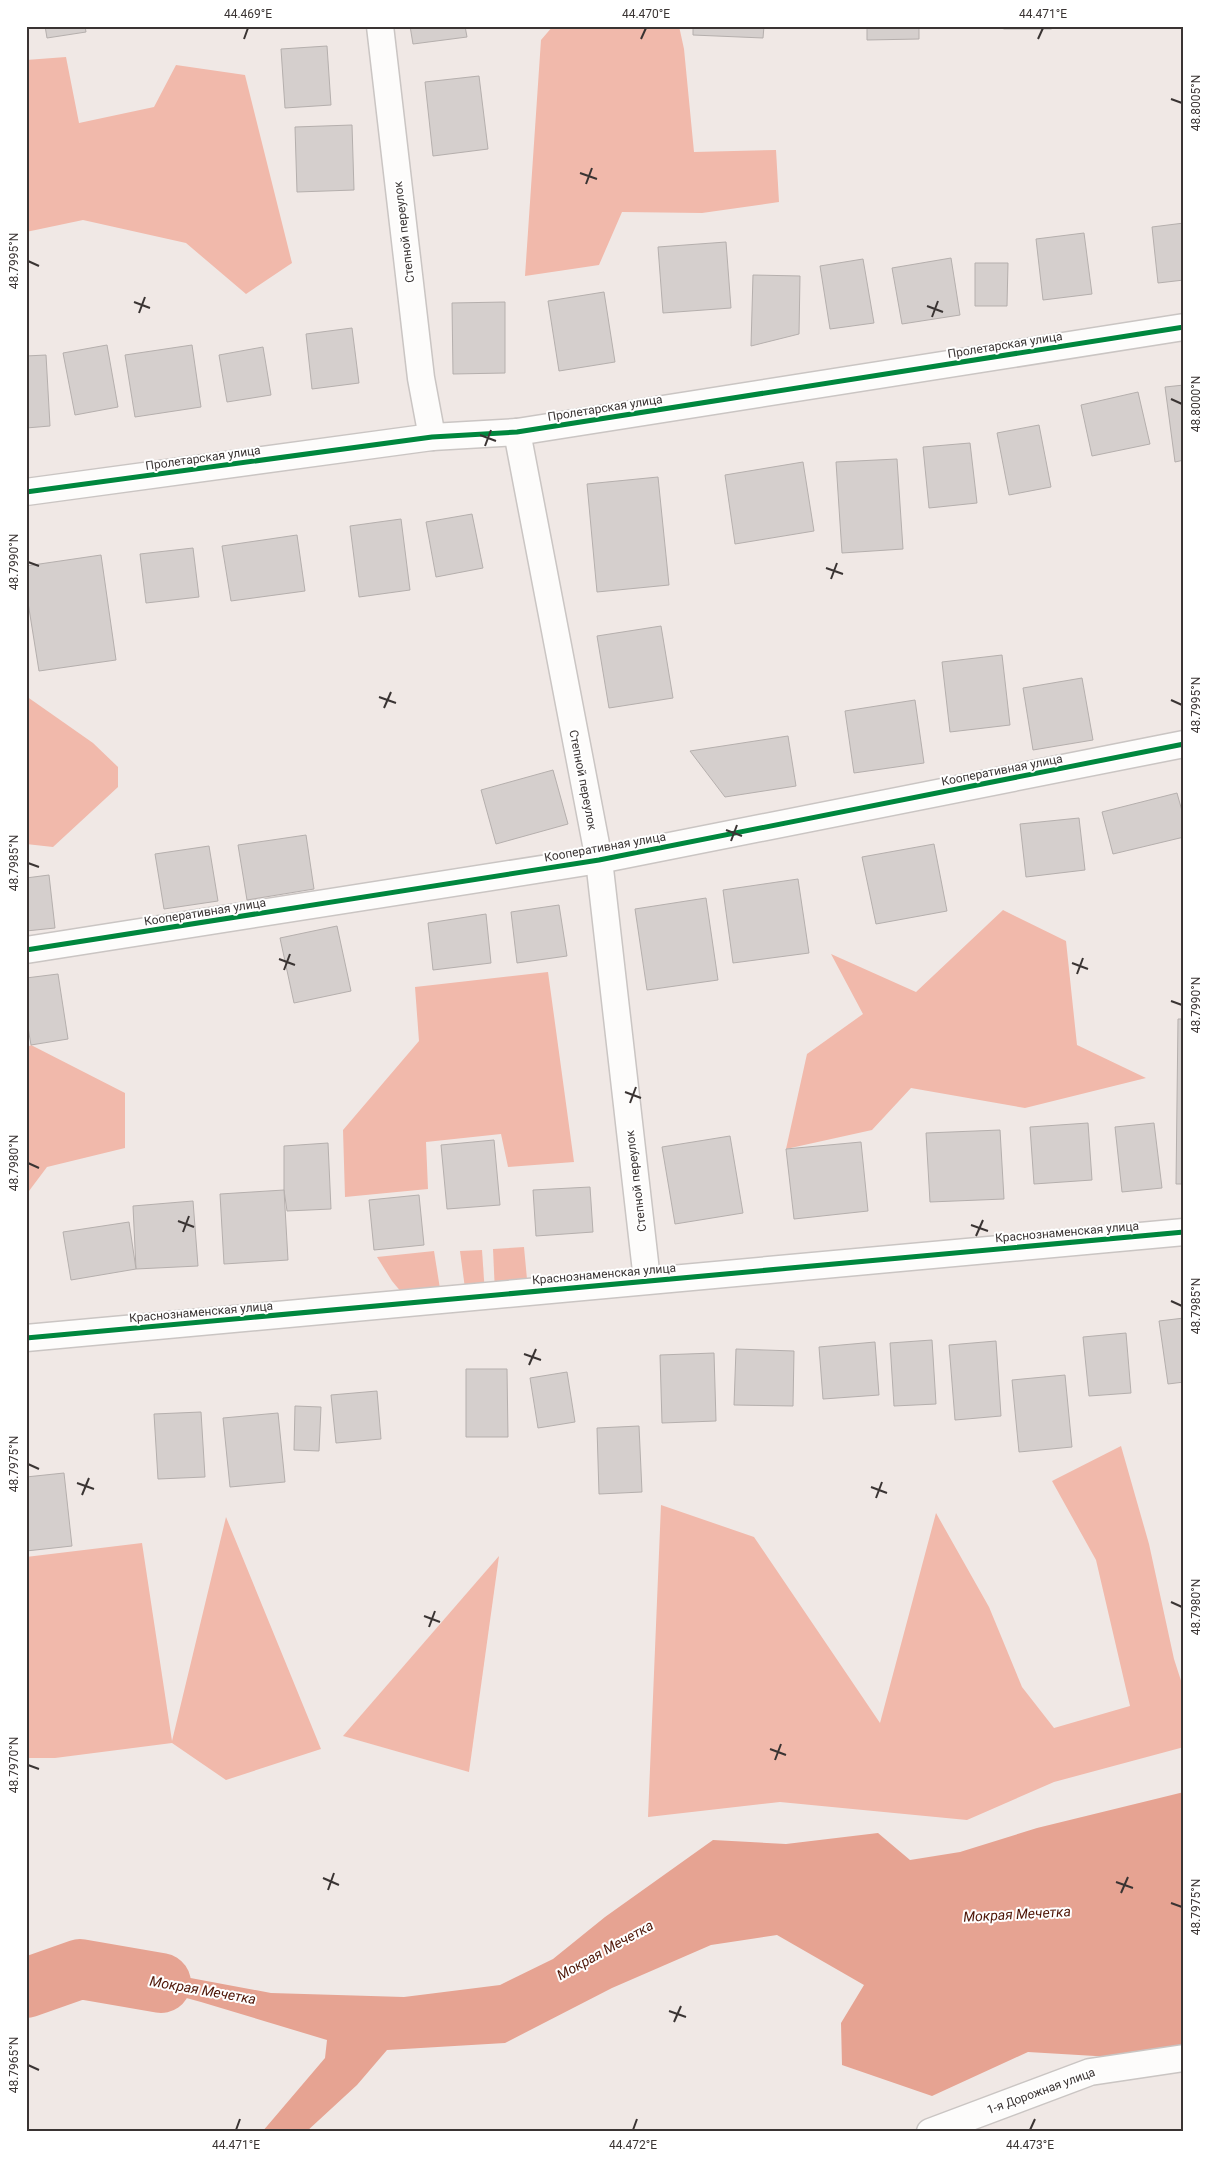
<svg xmlns="http://www.w3.org/2000/svg" width="1210" height="2158" font-family="Roboto,sans-serif">
	<style>
		.forest { fill: #f1b9ab }
		.water { fill: #e6a392 }
		.lines { fill: none; stroke-linecap: round; stroke-linejoin: round }
		.river { stroke: #e6a392; stroke-width: 60 }
		.building { fill: #d5cfcd; stroke: #b5afad }
		.street-casing { stroke: #cac5c3; stroke-width: 29 }
		.street { stroke: #fdfcfb; stroke-width: 26 }
		.cycleway-casing { stroke: #fff; stroke-width: 8 }
		.cycleway { stroke: #00873e; stroke-width: 5 }
		.ticks { fill: none; stroke: #3a3433; stroke-width: 2 }
		.labels { text-anchor: middle; dominant-baseline: central; stroke-width: 4; stroke-linejoin: round; paint-order: stroke }
		.street-label { font-size: 12px; fill: #3a3433; stroke: #fff }
		.water-label { font-size: 14px; font-style: italic; fill: #4e1506; stroke: #fff }
		.neatline { fill: none; stroke: #3a3433; stroke-width: 2 }
		.ticks-label { font-size: 12px; text-anchor: middle; fill: #3a3433 }
	</style>
	<rect width="100%" height="100%" fill="#f0e8e5"/>
	<g class="forest">
		<polygon points="553,26 679,26 684,49 694,152 776,150 779,202 702,213 622,212 599,265 525,276 541,40"/>
		<polygon points="66,57 79,123 154,107 176,65 245,75 292,263 246,294 186,243 83,220 26,232 26,60"/>
		<polygon points="26,696 93,743 118,767 118,787 53,847 26,844"/>
		<polygon points="1003,910 1066,941 1077,1045 1146,1078 1025,1108 911,1088 872,1130 786,1149 807,1054 863,1014 831,954 916,992"/>
		<polygon points="548,972 574,1162 508,1167 501,1134 426,1142 428,1189 345,1197 343,1130 419,1041 415,987"/>
		<polygon points="31,1045 125,1093 125,1148 47,1167 26,1195 26,1048"/>
		<polygon points="524,1247 528,1290 495,1293 493,1249"/>
		<polygon points="482,1250 485,1294 466,1296 460,1251"/>
		<polygon points="434,1251 441,1295 407,1299 392,1281 377,1257"/>
		<polygon points="1121,1446 1149,1544 1174,1659 1184,1690 1184,1747 1054,1782 967,1820 780,1802 648,1817 661,1505 754,1537 880,1723 936,1513 989,1607 1022,1687 1054,1728 1130,1706 1096,1560 1052,1481"/>
		<polygon points="226,1517 321,1749 226,1780 172,1743 55,1758 26,1758 26,1557 142,1543 172,1741"/>
		<polygon points="499,1556 469,1772 343,1736"/>
	</g>
	<polygon class="water" points="1184,1792 1184,2051 1112,2057 1028,2052 932,2096 842,2065 841,2023 864,1985 777,1935 711,1945 612,1988 505,2043 387,2050 357,2085 306,2132 262,2132 325,2058 327,2040 201,2002 80,1969 153,1971 271,1993 404,1997 500,1985 553,1959 605,1917 713,1840 786,1844 878,1833 910,1860 960,1852 1037,1828"/>
	<g class="lines">
		<polyline class="river" points="26,1988 80,1969 161,1983"/>
	</g>
	<g class="building">
		<polygon points="45,26 85,26 86,32 47,38"/>
		<polygon points="410,26 465,26 467,37 413,44"/>
		<polygon points="693,26 764,26 763,38 693,35"/>
		<polygon points="867,26 919,26 919,39 867,40"/>
		<rect x="1004" y="26" width="47" height="3"/>
		<polygon points="327,46 331,105 285,108 281,49"/>
		<polygon points="479,76 488,149 433,156 425,82"/>
		<polygon points="352,125 354,190 297,192 295,127"/>
		<polygon points="1184,223 1184,280 1158,283 1152,227"/>
		<polygon points="1084,233 1092,294 1043,300 1036,239"/>
		<polygon points="726,242 731,308 663,313 658,247"/>
		<polygon points="951,258 960,315 902,324 892,268"/>
		<polygon points="863,259 874,323 830,329 820,266"/>
		<polygon points="975,263 1008,263 1007,306 975,306"/>
		<polygon points="753,275 800,276 799,334 751,346"/>
		<polygon points="604,292 615,362 559,371 548,301"/>
		<polygon points="505,302 505,373 453,374 452,303"/>
		<polygon points="352,328 359,383 312,389 306,334"/>
		<polygon points="107,345 118,407 75,415 63,353"/>
		<polygon points="192,345 201,407 135,417 125,355"/>
		<polygon points="263,347 271,395 227,402 219,355"/>
		<polygon points="46,355 50,426 26,428 26,356"/>
		<polygon points="1184,385 1184,460 1175,462 1165,387"/>
		<polygon points="1138,392 1150,444 1092,456 1081,405"/>
		<polygon points="1039,425 1051,487 1009,495 997,433"/>
		<polygon points="970,443 977,503 929,508 923,447"/>
		<polygon points="897,459 903,549 842,553 836,462"/>
		<polygon points="803,462 814,531 735,544 725,475"/>
		<polygon points="658,477 669,585 597,592 587,484"/>
		<polygon points="472,514 483,568 436,577 426,522"/>
		<polygon points="401,519 410,590 359,597 350,526"/>
		<polygon points="297,535 305,591 231,601 222,546"/>
		<polygon points="193,548 199,597 146,603 140,554"/>
		<polygon points="101,555 116,660 39,671 26,590 26,566"/>
		<polygon points="661,626 673,698 609,708 597,636"/>
		<polygon points="1002,655 1010,725 950,732 942,662"/>
		<polygon points="1082,678 1093,740 1033,750 1023,688"/>
		<polygon points="915,700 924,763 854,773 845,711"/>
		<polygon points="788,736 796,786 725,797 690,751"/>
		<polygon points="553,770 568,824 496,844 481,790"/>
		<polygon points="1177,793 1184,818 1184,837 1113,854 1102,812"/>
		<polygon points="1079,818 1085,870 1026,877 1020,824"/>
		<polygon points="306,835 314,889 247,900 238,845"/>
		<polygon points="934,844 947,911 876,924 862,857"/>
		<polygon points="209,846 218,901 164,909 155,854"/>
		<polygon points="49,875 55,928 26,931 26,878"/>
		<polygon points="798,879 809,953 733,963 723,890"/>
		<polygon points="706,898 718,980 647,990 635,909"/>
		<polygon points="559,905 567,956 517,963 511,912"/>
		<polygon points="486,914 491,963 433,970 428,923"/>
		<polygon points="337,926 351,991 294,1003 280,938"/>
		<polygon points="58,974 68,1039 31,1045 26,1016 26,978"/>
		<polygon points="1178,1019 1184,1019 1184,1184 1176,1184"/>
		<polygon points="1088,1123 1092,1180 1034,1184 1030,1127"/>
		<polygon points="1154,1123 1162,1188 1122,1192 1115,1127"/>
		<polygon points="1000,1130 1004,1199 930,1202 926,1133"/>
		<polygon points="730,1136 743,1213 675,1224 662,1147"/>
		<polygon points="494,1140 500,1205 447,1209 441,1145"/>
		<polygon points="861,1142 868,1211 794,1219 786,1149"/>
		<polygon points="328,1143 331,1209 287,1211 284,1190 284,1146"/>
		<polygon points="590,1187 593,1232 536,1236 533,1190"/>
		<polygon points="284,1190 288,1260 224,1264 220,1194"/>
		<polygon points="419,1195 424,1245 374,1250 369,1200"/>
		<polygon points="193,1201 198,1266 136,1269 133,1206"/>
		<polygon points="129,1222 136,1269 71,1280 63,1232"/>
		<polygon points="1184,1318 1184,1382 1168,1384 1159,1321"/>
		<polygon points="1126,1333 1131,1393 1089,1396 1083,1337"/>
		<polygon points="932,1340 936,1404 894,1406 890,1343"/>
		<polygon points="996,1341 1001,1416 955,1420 949,1345"/>
		<polygon points="875,1342 879,1395 823,1399 819,1347"/>
		<polygon points="736,1349 794,1351 793,1406 734,1405"/>
		<polygon points="714,1353 716,1421 662,1423 660,1355"/>
		<polygon points="466,1369 507,1369 508,1437 466,1437"/>
		<polygon points="567,1372 575,1422 538,1428 530,1378"/>
		<polygon points="1065,1375 1072,1447 1019,1452 1012,1380"/>
		<polygon points="377,1391 381,1439 336,1443 331,1395"/>
		<polygon points="295,1406 321,1407 319,1451 294,1450"/>
		<polygon points="201,1412 205,1477 158,1479 154,1414"/>
		<polygon points="278,1413 285,1482 230,1487 223,1418"/>
		<polygon points="639,1426 642,1492 599,1494 597,1428"/>
		<polygon points="64,1473 72,1546 26,1551 26,1477"/>
	</g>
	<g class="lines">
		<g class="street-casing">
			<g id="street">
				<polyline points="380,26 421,378 432,437"/>
				<polyline points="517,432 599,860 647,1280"/>
				<polyline points="26,492 432,437 517,432 1184,327"/>
				<polyline points="26,950 599,860 1184,744"/>
				<polyline points="26,1338 1184,1232"/>
				<polyline points="930,2132 1090,2072 1184,2058"/>
			</g>
		</g>
		<use href="#street" class="street"/>
		<g class="cycleway-casing">
			<g id="cycleway">
				<polyline points="26,492 432,437 517,432 1184,327"/>
				<polyline points="26,950 599,860 1184,744"/>
				<polyline points="26,1338 1184,1232"/>
			</g>
		</g>
		<use href="#cycleway" class="cycleway"/>
	</g>
	<path class="ticks" d="M 244,39 L 248,28M 641,39 L 646,28M 1038,39 L 1043,28M 1171,99 L 1182,103M 580,173 L 597,179M 586,184 L 592,168M 28,261 L 39,266M 134,302 L 150,308M 927,306 L 943,312M 139,313 L 145,297M 932,317 L 938,301M 1171,399 L 1182,404M 480,435 L 496,441M 485,446 L 491,430M 28,562 L 39,566M 826,568 L 843,574M 831,579 L 837,563M 379,697 L 396,703M 1171,700 L 1182,705M 384,708 L 391,692M 726,830 L 742,836M 731,841 L 737,825M 28,863 L 39,867M 279,959 L 295,965M 1072,963 L 1088,969M 284,970 L 290,954M 1077,974 L 1083,958M 1171,1001 L 1182,1005M 625,1092 L 641,1098M 630,1103 L 636,1087M 28,1163 L 39,1168M 178,1221 L 194,1227M 971,1225 L 988,1231M 183,1232 L 189,1216M 976,1236 L 983,1220M 1171,1301 L 1182,1306M 524,1354 L 541,1360M 529,1365 L 536,1349M 28,1464 L 39,1469M 77,1483 L 94,1489M 871,1487 L 887,1493M 82,1495 L 89,1478M 876,1498 L 882,1482M 1171,1602 L 1182,1607M 424,1616 L 440,1622M 429,1627 L 435,1611M 770,1749 L 786,1755M 775,1760 L 781,1744M 28,1765 L 39,1769M 323,1878 L 339,1885M 1116,1882 L 1133,1888M 328,1890 L 334,1873M 1121,1893 L 1128,1877M 1171,1903 L 1182,1907M 669,2011 L 686,2017M 674,2022 L 681,2006M 28,2065 L 39,2070M 236,2130 L 240,2119M 633,2130 L 637,2119M 1030,2130 L 1035,2119"/>
	<g class="labels">
		<g class="street-label">
			<text transform="translate(404 232) rotate(-97)">Степной переулок</text>
			<text transform="translate(1005 345) rotate(-9)">Пролетарская улица</text>
			<text transform="translate(605 408) rotate(-9)">Пролетарская улица</text>
			<text transform="translate(203 458) rotate(-8)">Пролетарская улица</text>
			<text transform="translate(1002 770) rotate(-11)">Кооперативная улица</text>
			<text transform="translate(583 780) rotate(79)">Степной переулок</text>
			<text transform="translate(605 847) rotate(-10)">Кооперативная улица</text>
			<text transform="translate(205 912) rotate(-9)">Кооперативная улица</text>
			<text transform="translate(636 1181) rotate(-97)">Степной переулок</text>
			<text transform="translate(1067 1232) rotate(-5)">Краснознаменская улица</text>
			<text transform="translate(604 1274) rotate(-5)">Краснознаменская улица</text>
			<text transform="translate(201 1312) rotate(-5)">Краснознаменская улица</text>
			<text transform="translate(1041 2091) rotate(-20)">1-я Дорожная улица</text>
		</g>
		<g class="water-label">
			<text transform="translate(1017 1914) rotate(-3)">Мокрая Мечетка</text>
			<text transform="translate(605 1950) rotate(-29)">Мокрая Мечетка</text>
			<text transform="translate(203 1990) rotate(10)">Мокрая Мечетка</text>
		</g>
	</g>
	<rect width="1210" height="2158" fill="none" stroke="#ffffff" stroke-width="55"/>
	<rect x="28" y="28" width="1154" height="2102" class="neatline"/>
	<g class="ticks-label">
		<text x="248" y="18">44.469°E</text>
		<text x="646" y="18">44.470°E</text>
		<text x="1043" y="18">44.471°E</text>
		<text transform="translate(1196 103) rotate(-90)" y="4">48.8005°N</text>
		<text transform="translate(14 261) rotate(-90)" y="4">48.7995°N</text>
		<text transform="translate(1196 404) rotate(-90)" y="4">48.8000°N</text>
		<text transform="translate(14 562) rotate(-90)" y="4">48.7990°N</text>
		<text transform="translate(1196 705) rotate(-90)" y="4">48.7995°N</text>
		<text transform="translate(14 863) rotate(-90)" y="4">48.7985°N</text>
		<text transform="translate(1196 1005) rotate(-90)" y="4">48.7990°N</text>
		<text transform="translate(14 1163) rotate(-90)" y="4">48.7980°N</text>
		<text transform="translate(1196 1306) rotate(-90)" y="4">48.7985°N</text>
		<text transform="translate(14 1464) rotate(-90)" y="4">48.7975°N</text>
		<text transform="translate(1196 1607) rotate(-90)" y="4">48.7980°N</text>
		<text transform="translate(14 1765) rotate(-90)" y="4">48.7970°N</text>
		<text transform="translate(1196 1907) rotate(-90)" y="4">48.7975°N</text>
		<text transform="translate(14 2065) rotate(-90)" y="4">48.7965°N</text>
		<text x="236" y="2149">44.471°E</text>
		<text x="633" y="2149">44.472°E</text>
		<text x="1030" y="2149">44.473°E</text>
	</g>
</svg>
